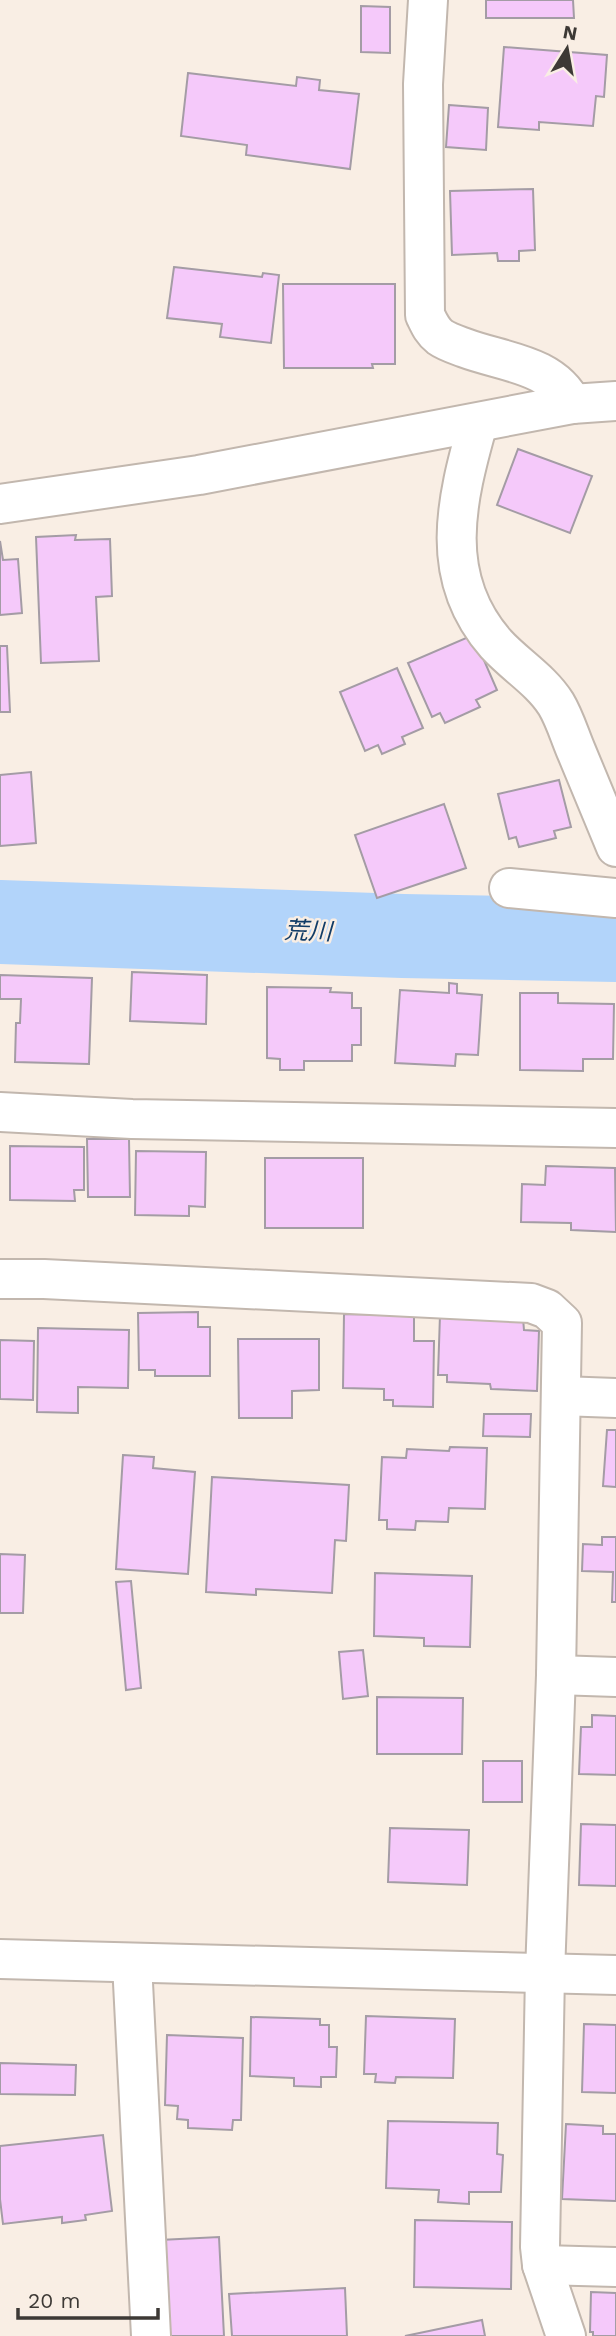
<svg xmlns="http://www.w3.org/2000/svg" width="616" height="2336" font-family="'Work Sans','Noto Sans JP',sans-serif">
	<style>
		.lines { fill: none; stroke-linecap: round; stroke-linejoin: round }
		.river { stroke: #b2d4fa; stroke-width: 84 }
		.building { fill: #f5c9fa; stroke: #a49ca5; stroke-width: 2 }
		.street-casing { stroke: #c2b7ae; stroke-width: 42 }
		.secondary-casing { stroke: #c2b7ae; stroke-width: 42 }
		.street { stroke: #fff; stroke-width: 38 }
		.secondary { stroke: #fff; stroke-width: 38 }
		.labels { text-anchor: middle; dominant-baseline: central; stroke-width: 5; stroke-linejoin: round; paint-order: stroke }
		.water-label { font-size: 24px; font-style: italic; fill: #113c67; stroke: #f9eee4 }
	</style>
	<rect width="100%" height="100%" fill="#f9eee4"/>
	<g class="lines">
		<polyline class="river" points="0,922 403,936 616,940"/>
	</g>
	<g class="building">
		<polygon points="486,0 573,0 574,18 486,18"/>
		<polygon points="361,6 390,7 390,53 361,52"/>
		<polygon points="504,47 607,55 604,97 596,96 593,126 539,122 539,130 498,127"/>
		<polygon points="188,73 296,86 297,77 320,80 319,90 359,94 350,169 246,155 247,145 181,136"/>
		<polygon points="449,105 488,108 486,150 446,147"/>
		<polygon points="533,189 535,250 519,251 519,261 498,261 497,253 452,255 450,191"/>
		<polygon points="174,267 262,277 263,273 279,275 271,343 220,337 222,324 167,318"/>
		<polygon points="283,284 395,284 395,364 372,364 373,368 284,368"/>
		<polygon points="518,449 592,476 570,533 497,505"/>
		<polygon points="76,535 75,540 110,539 112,596 96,597 99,661 41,663 36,537"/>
		<polygon points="0,541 3,560 18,559 22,613 0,615"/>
		<polygon points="473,635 497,690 476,700 480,707 445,723 440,713 432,717 408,663"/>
		<polygon points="0,646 7,646 10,712 0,712"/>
		<polygon points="397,668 423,728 402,737 405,744 382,754 378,745 365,751 340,692"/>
		<polygon points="31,772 36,843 0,846 0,775"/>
		<polygon points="559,780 571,827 554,831 556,838 519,847 516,837 509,839 498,794"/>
		<polygon points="444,804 466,868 377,898 355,835"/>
		<polygon points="132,972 207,975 206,1024 130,1021"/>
		<polygon points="0,975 92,978 89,1064 15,1062 16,1023 20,1023 21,999 0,999"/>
		<polygon points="449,983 457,984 457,993 482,995 478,1055 456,1054 455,1066 395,1063 400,990 449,993"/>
		<polygon points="267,987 331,988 330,992 352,993 352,1008 361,1008 361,1045 352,1045 352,1061 304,1061 304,1070 280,1070 280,1059 267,1058"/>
		<polygon points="520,993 558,993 558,1003 614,1004 613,1059 583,1059 583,1071 520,1070"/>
		<polygon points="87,1139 129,1139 130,1197 88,1197"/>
		<polygon points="10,1146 84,1147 84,1190 74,1190 75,1201 10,1200"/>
		<polygon points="136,1151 206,1152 205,1207 189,1206 189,1216 135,1215"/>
		<rect x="265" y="1158" width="98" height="70"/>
		<polygon points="546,1166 615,1168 616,1232 571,1230 571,1223 521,1222 522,1184 545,1185"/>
		<polygon points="198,1312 198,1327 210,1327 210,1376 155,1376 155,1370 139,1370 138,1313"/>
		<polygon points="344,1314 414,1315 414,1341 434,1341 433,1407 393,1406 393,1400 384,1400 384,1389 343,1388"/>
		<polygon points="440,1315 523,1318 524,1330 539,1331 537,1391 491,1389 490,1384 447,1382 447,1375 438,1375"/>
		<polygon points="38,1328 129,1330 128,1388 78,1387 78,1413 37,1412"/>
		<polygon points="238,1339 319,1339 319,1390 292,1391 292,1418 239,1418"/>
		<polygon points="0,1340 34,1341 33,1400 0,1399"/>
		<polygon points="484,1414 531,1414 530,1437 483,1436"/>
		<polygon points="607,1430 616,1430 616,1487 603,1486"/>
		<polygon points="450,1447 487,1448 485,1509 449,1508 448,1522 416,1521 415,1530 387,1529 387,1520 379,1520 382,1457 406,1458 407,1449 449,1451"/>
		<polygon points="123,1455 154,1457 153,1468 195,1472 188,1574 116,1569"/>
		<polygon points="212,1477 349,1485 346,1541 335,1540 332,1593 256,1589 256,1595 206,1592"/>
		<polygon points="602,1537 616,1537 616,1602 612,1602 613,1572 582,1571 583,1544 602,1545"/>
		<polygon points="0,1554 25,1555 23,1613 0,1613"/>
		<polygon points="375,1573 472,1576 470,1647 424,1646 424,1638 374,1636"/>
		<polygon points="131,1581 141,1688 126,1690 116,1582"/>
		<polygon points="363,1650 368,1696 343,1699 339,1652"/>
		<polygon points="377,1697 463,1698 462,1754 377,1754"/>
		<polygon points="592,1715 616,1716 616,1775 579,1774 581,1727 592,1727"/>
		<rect x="483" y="1761" width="39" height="41"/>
		<polygon points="581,1824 616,1825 616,1886 579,1885"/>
		<polygon points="390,1828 469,1830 467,1885 388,1882"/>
		<polygon points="366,2016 455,2019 453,2078 396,2077 395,2083 375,2082 376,2074 364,2074"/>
		<polygon points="251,2017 320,2019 320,2025 329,2025 329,2047 337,2047 336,2077 321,2077 321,2087 294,2086 294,2078 250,2076"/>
		<polygon points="584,2024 616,2025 616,2093 582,2092"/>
		<polygon points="167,2035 243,2038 241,2120 233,2120 232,2130 188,2128 188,2120 177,2119 178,2106 165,2105"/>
		<polygon points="0,2063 76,2065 75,2095 0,2094"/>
		<polygon points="388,2121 498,2123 497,2154 503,2155 501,2192 469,2192 469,2204 438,2202 439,2190 386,2188"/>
		<polygon points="566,2124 603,2126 603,2134 616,2134 616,2201 562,2199"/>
		<polygon points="103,2135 112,2211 85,2215 86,2220 62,2223 62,2217 3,2224 0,2199 0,2146"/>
		<polygon points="415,2220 512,2222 511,2289 414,2287"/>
		<polygon points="219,2237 224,2336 165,2336 160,2240"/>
		<polygon points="345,2288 347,2336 232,2336 229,2294"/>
		<polygon points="591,2292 616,2293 616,2336 593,2336 593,2332 590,2332"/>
		<polygon points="482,2320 485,2336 405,2336"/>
	</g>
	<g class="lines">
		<g class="street-casing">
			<g id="street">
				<path d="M 428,0 L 423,84 L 425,315 C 429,323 432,331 440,337 C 447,342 457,345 465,348 C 502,362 553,364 572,404"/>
				<path d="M 478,423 C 456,501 437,577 496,644 C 515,665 541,680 556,704 C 565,719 570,737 577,753 C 590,784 603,815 616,847"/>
				<polyline points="0,504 199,475 572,404 616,401"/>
				<polyline points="509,888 616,898"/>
				<polyline points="0,1112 132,1119 616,1128"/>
				<polyline points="0,1279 44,1279 531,1303 547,1309 562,1323 556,1675 545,1973 540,2247 542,2265 566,2336"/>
				<polyline points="561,1396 616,1398"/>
				<polyline points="556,1675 616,1677"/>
				<polyline points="132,1963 151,2336"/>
				<polyline points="542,2265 616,2267"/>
			</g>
		</g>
		<g class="secondary-casing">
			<polyline id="secondary" points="0,1959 616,1975"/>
		</g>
		<use href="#street" class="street"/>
		<use href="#secondary" class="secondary"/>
	</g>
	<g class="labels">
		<g class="water-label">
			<text transform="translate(308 931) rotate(2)">荒川</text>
		</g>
	</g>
	<g transform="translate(567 49) rotate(11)" stroke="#f9eee4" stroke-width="5" paint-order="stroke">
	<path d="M0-5L12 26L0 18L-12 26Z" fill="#3d3935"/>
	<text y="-10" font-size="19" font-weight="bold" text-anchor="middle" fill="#3d3935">N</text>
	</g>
	<path d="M18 2308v10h140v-10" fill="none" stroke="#3d3935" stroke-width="3.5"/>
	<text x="28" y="2308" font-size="21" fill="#3d3935" stroke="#f9eee4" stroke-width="5" paint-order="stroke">20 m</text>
</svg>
